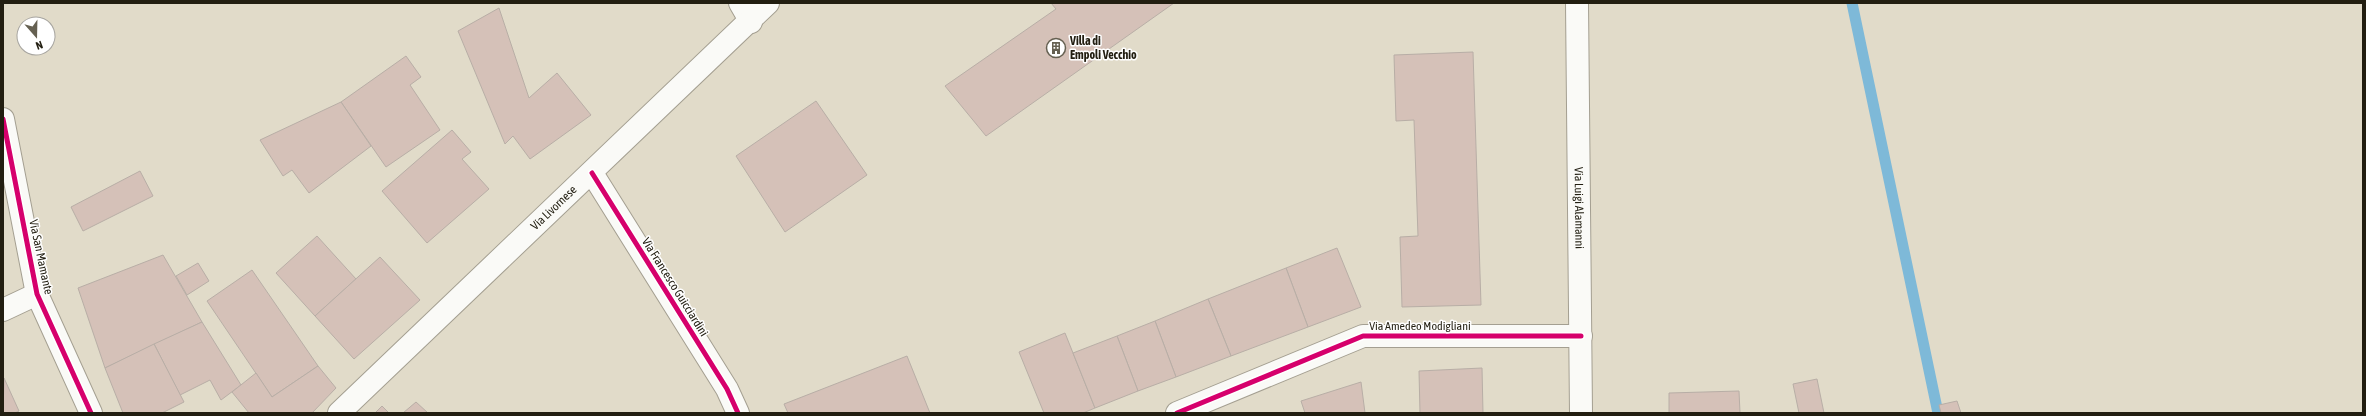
<svg xmlns="http://www.w3.org/2000/svg" width="2366" height="416" font-family="'Asap Condensed',sans-serif">
	<style>
		.lines { fill: none; stroke-linecap: round; stroke-linejoin: round }
		.stream { stroke: #7eb9d8; stroke-width: 11 }
		.building { fill: #d5c1b8; stroke: #b8aea6 }
		.minor-casing { stroke: #a49f91; stroke-width: 24 }
		.primary-casing { stroke: #a49f91; stroke-width: 24 }
		.minor { stroke: #fafaf7; stroke-width: 22 }
		.primary { stroke: #fafaf7; stroke-width: 22 }
		.cycleway-casing { stroke: #fff; stroke-width: 8 }
		.cycleway { stroke: #d6006c; stroke-width: 5 }
		.labels { text-anchor: middle; dominant-baseline: central; stroke-width: 3; stroke-linejoin: round; paint-order: stroke }
		.poi-label { font-size: 12px; font-weight: bold; fill: #221e11; stroke: #fff; text-anchor: start }
		.street-label { font-size: 12px; fill: #221e11; stroke: #fff }
	</style>
	<rect width="100%" height="100%" fill="#e1dbc9"/>
	<g class="lines">
		<polyline class="stream" points="1852,3 1938,413"/>
	</g>
	<g class="building">
		<polygon points="1051,3 1174,3 986,136 945,86 1056,9"/>
		<polygon points="499,8 529,98 557,73 591,115 530,159 513,136 505,144 458,31"/>
		<polygon points="1473,52 1481,305 1402,307 1400,237 1418,236 1414,120 1396,121 1394,55"/>
		<polygon points="406,56 421,77 410,85 440,130 386,167 341,102"/>
		<polygon points="816,101 867,175 785,232 736,156"/>
		<polygon points="341,102 371,146 309,193 292,170 283,176 260,140"/>
		<polygon points="452,130 471,152 462,159 489,189 427,243 382,191"/>
		<polygon points="140,171 153,196 83,231 71,207"/>
		<polygon points="317,236 356,279 315,316 276,273"/>
		<polygon points="1337,248 1361,307 1308,327 1286,268"/>
		<polygon points="163,255 202,322 105,368 78,288"/>
		<polygon points="380,257 420,300 354,359 315,316"/>
		<polygon points="198,263 209,281 187,295 176,276"/>
		<polygon points="1286,268 1308,327 1231,356 1208,299"/>
		<polygon points="252,270 318,366 272,397 207,301"/>
		<polygon points="1208,299 1231,356 1176,377 1155,321"/>
		<polygon points="1155,321 1176,377 1138,391 1117,336"/>
		<polygon points="202,322 241,385 221,400 210,380 180,395 154,344"/>
		<polygon points="1065,333 1095,408 1083,413 1044,413 1019,352"/>
		<polygon points="1117,336 1138,391 1095,408 1073,353"/>
		<polygon points="154,344 184,402 162,413 123,413 105,368"/>
		<polygon points="907,356 930,413 788,413 784,404"/>
		<polygon points="318,366 336,388 312,413 249,413 232,392 256,373 272,397"/>
		<polygon points="1482,368 1483,413 1420,413 1419,371"/>
		<polygon points="4,378 19,411 15,413 3,413"/>
		<polygon points="1817,379 1824,413 1799,413 1793,384"/>
		<polygon points="1361,382 1365,413 1305,413 1301,401"/>
		<polygon points="1739,391 1740,413 1669,413 1669,393"/>
		<polygon points="1957,401 1961,413 1941,413 1939,405"/>
		<polygon points="416,402 428,413 403,413"/>
		<polygon points="382,406 389,413 375,413"/>
	</g>
	<g class="lines">
		<g class="minor-casing">
			<g id="minor">
				<polyline points="740,3 751,22"/>
				<polyline points="3,119 37,294 91,413"/>
				<polyline points="592,173 727,389 738,413"/>
				<polyline points="3,310 37,294"/>
				<polyline points="1177,413 1363,336 1581,336"/>
			</g>
		</g>
		<g class="primary-casing">
			<g id="primary">
				<path id="s1" d="M 1577,3 L 1581,413"/>
				<path id="s2" d="M 339,413 L 768,3"/>
			</g>
		</g>
		<use href="#minor" class="minor"/>
		<use href="#primary" class="primary"/>
		<g class="cycleway-casing">
			<g id="cycleway">
				<polyline points="3,119 37,294 91,413"/>
				<polyline points="592,173 727,389 738,413"/>
				<polyline points="1177,413 1363,336 1581,336"/>
			</g>
		</g>
		<use href="#cycleway" class="cycleway"/>
	</g>
	<defs>
		<g id="building-ring" transform="scale(1)"><circle r="9.5" fill="#fff" stroke="#656051" stroke-width="1.5"/><path d="M-4-6H4V6H1V3H-1V6H-4ZM-2.5-4.3h1.7v1.8h-1.7ZM.8-4.3h1.7v1.8H.8ZM-2.5-1h1.7V.8h-1.7ZM.8-1h1.7V.8H.8Z" fill="#656051"/></g>
	</defs>
	<g fill-rule="evenodd">
		<use href="#building-ring" x="1056" y="48"/>
	</g>
	<g class="labels">
		<g class="poi-label">
			<text x="1070" y="41">Villa di<tspan x="1070" dy="14">Empoli Vecchio</tspan></text>
		</g>
		<g class="street-label">
			<text stroke="none"><textPath href="#s1" startOffset="205">Via Luigi Alamanni</textPath></text>
			<text stroke="none"><textPath href="#s2" startOffset="297">Via Livornese</textPath></text>
			<text transform="translate(41 257) rotate(78)">Via San Mamante</text>
			<text transform="translate(675 287) rotate(58)">Via Francesco Guicciardini</text>
			<text x="1420" y="326">Via Amedeo Modigliani</text>
		</g>
	</g>
	<rect width="2366" height="416" fill="none" stroke="#221e11" stroke-width="8"/>
	<g transform="translate(36 36) rotate(160)"><circle r="19" fill="#ffffff" stroke="#a7a5a0"/>
	<path d="M0-3L7 15L0 10L-7 15Z" fill="#656051"/>
	<text y="-6" font-size="11" font-weight="bold" text-anchor="middle" fill="#221e11">N</text>
	</g>
</svg>
